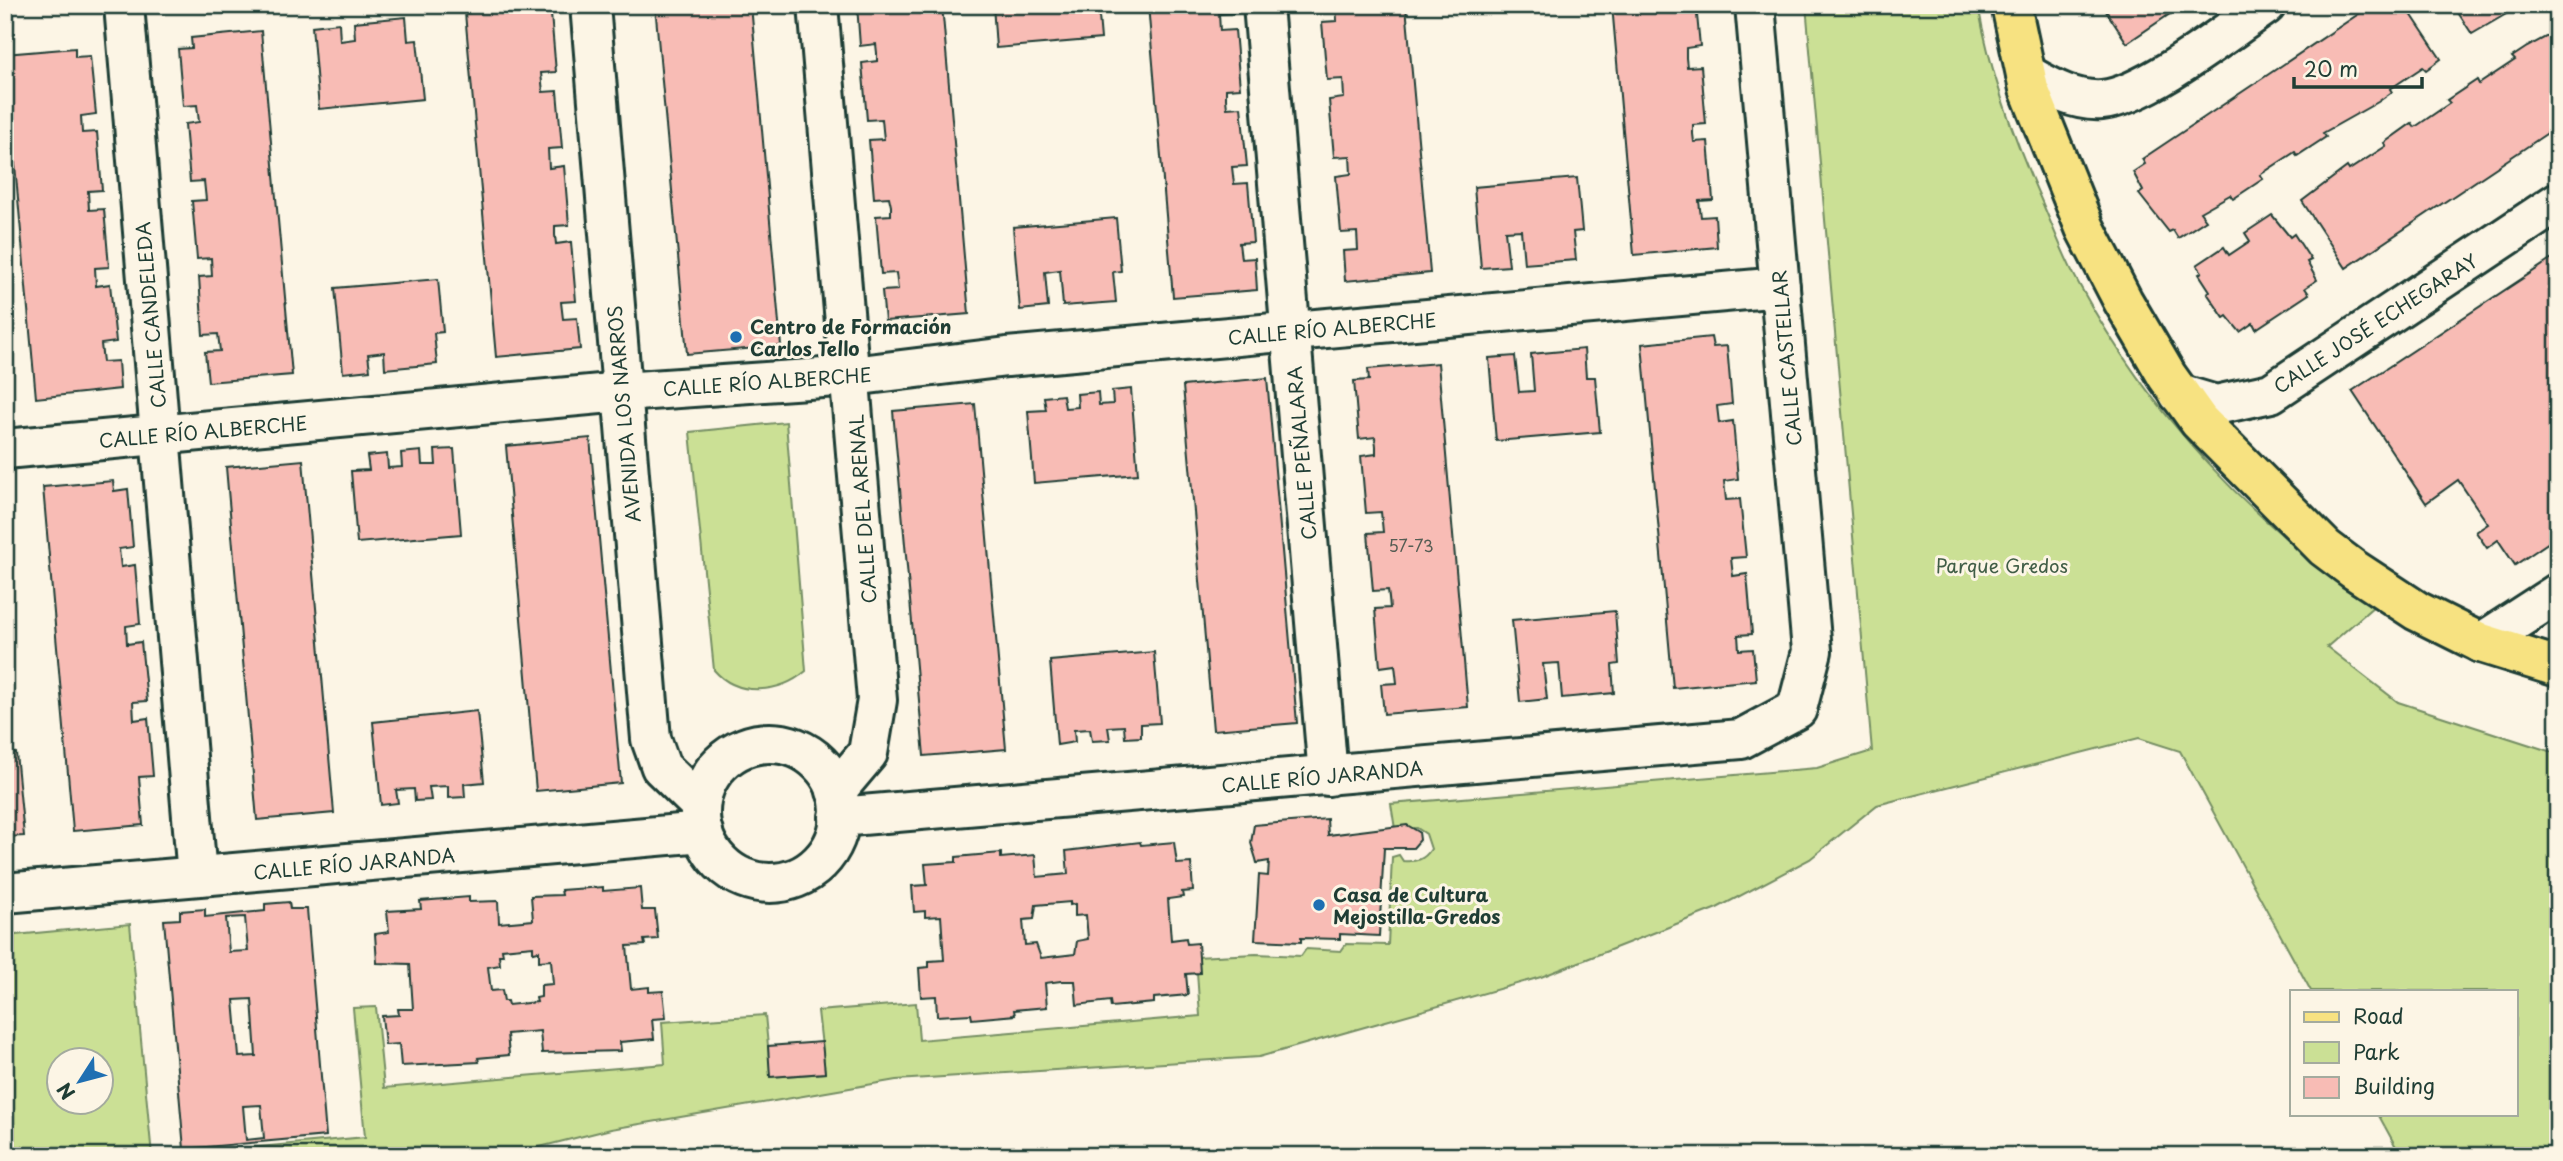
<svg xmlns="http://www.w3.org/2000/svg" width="2563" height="1161" font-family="'Playpen Sans',sans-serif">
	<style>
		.green { fill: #cbe095; stroke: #758e64; stroke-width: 2; fill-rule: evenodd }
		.building { fill: #f8bcb5; stroke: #1f3d34; stroke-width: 2; fill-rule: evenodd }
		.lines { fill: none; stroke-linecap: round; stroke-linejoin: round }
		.minor-casing { stroke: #1f3d34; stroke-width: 44 }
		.major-casing { stroke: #1f3d34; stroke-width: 44 }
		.minor { stroke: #fcf5e5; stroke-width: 38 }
		.major { stroke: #f7e281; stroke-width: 38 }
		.poi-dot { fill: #1f6fb2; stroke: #fcf5e5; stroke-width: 2.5 }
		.labels { text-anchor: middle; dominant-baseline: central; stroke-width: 6; stroke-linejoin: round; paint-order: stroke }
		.number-label { font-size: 16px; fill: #555d54 }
		.street-label { font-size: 19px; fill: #1f3d34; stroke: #fcf5e5 }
		.poi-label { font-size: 19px; font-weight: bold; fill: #1f3d34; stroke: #fcf5e5; text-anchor: start }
		.park-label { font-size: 19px; fill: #415e47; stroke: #fcf5e5 }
	</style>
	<rect width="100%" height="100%" fill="#fcf5e5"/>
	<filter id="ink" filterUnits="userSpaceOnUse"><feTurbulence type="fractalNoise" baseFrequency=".0143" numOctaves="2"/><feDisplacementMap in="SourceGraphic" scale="14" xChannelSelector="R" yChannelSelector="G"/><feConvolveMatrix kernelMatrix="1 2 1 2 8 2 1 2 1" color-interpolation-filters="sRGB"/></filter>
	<g filter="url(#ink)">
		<g class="green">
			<path d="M 1806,5 L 1978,5 C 1990,73 2014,139 2042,202 C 2054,229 2064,258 2079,284 C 2149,413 2253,525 2375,605 L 2327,647 L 2398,702 L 2558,754 L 2558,1156 L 2401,1156 L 2378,1114 L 2516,1114 L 2516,991 L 2311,991 L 2180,751 L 2139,738 L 1877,805 L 1810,859 L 1717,908 L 1541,977 L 1259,1057 L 896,1080 L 611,1129 L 504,1156 L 163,1156 L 365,1137 L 353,1008 L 376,1007 L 384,1088 L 665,1064 L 662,1022 L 765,1015 L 771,1077 L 825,1073 L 818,1011 L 916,1003 L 919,1040 L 1200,1016 L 1196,957 L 1256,954 L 1301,956 L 1306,949 L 1341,951 L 1346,944 L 1388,945 L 1392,857 L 1399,855 L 1403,861 C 1416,862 1424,860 1431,849 L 1426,834 L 1417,828 L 1395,829 L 1391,804 L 1817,768 L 1872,751 Z"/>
			<path d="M 786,422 L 806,671 C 780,693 738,698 714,670 L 690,432 Z"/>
			<path d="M 130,924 L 152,1156 L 5,1156 L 5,936 ZM 60,1060 L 102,1060 L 102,1102 L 60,1102 Z"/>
		</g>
		<g class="building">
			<polygon points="655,5 751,5 781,346 687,354"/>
			<polygon points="857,5 942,5 969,314 885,321 882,291 898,290 896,273 881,274 876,216 891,215 891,206 889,197 874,198 869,140 884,139 883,130 882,119 867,120 862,63 877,61 877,53 876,44 860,46"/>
			<polygon points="993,5 1098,5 1101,39 996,48"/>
			<polygon points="1148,5 1233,5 1233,13 1219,14 1220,31 1235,30 1240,88 1226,89 1226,99 1227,108 1241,107 1247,166 1232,167 1234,184 1248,183 1253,242 1239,243 1241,259 1255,258 1257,290 1173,297"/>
			<polygon points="1336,5 1406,6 1430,273 1345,281 1343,251 1358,250 1357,232 1341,233 1336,176 1351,174 1350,156 1334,157 1329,100 1344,98 1343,79 1327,80 1322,22 1337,21"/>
			<polygon points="1612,5 1696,5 1700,46 1686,48 1686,58 1687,67 1701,66 1706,124 1693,125 1693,134 1694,142 1708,141 1713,200 1699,201 1701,217 1715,216 1717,247 1634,255"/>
			<polygon points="2102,5 2183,5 2127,43"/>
			<polygon points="2405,5 2441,59 2426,70 2423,67 2390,89 2392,92 2378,102 2323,133 2326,137 2297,156 2295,152 2260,175 2263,179 2233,199 2230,195 2200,212 2206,220 2178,238 2173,230 2169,232 2139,194 2143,191 2133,172 2145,164 2142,159 2372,5"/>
			<polygon points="2453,5 2520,5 2520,6 2472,34"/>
			<polygon points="535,6 536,15 551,14 556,72 541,73 543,92 557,91 562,148 548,149 549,168 564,166 569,225 555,226 555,235 556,244 571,242 576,301 561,302 563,319 577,318 580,349 496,357 465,13"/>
			<polygon points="406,17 408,41 417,40 423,99 319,109 312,26 339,23 340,41 355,39 354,22"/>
			<polygon points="261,31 292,375 208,382 205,352 220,351 218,334 203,335 199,277 212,276 211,258 197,259 192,201 206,200 204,181 190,182 185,124 199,122 197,105 183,106 178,49 192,48 191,38"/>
			<polygon points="2557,31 2558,126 2346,268 2302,201 2347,167 2349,170 2386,146 2384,143 2412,123 2415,127 2450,103 2447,100 2477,80 2479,84 2515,60 2512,57 2527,47"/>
			<polygon points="75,48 75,57 90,56 96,114 81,116 82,133 97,132 102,190 88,191 89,210 104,209 109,267 95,268 96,286 110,284 116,342 101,344 103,362 118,361 120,389 36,398 5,54"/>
			<polygon points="1577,178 1582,231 1573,232 1576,260 1524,264 1521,230 1505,231 1509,266 1481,268 1474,187"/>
			<polygon points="2272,215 2290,237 2294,234 2311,260 2307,262 2317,280 2305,288 2309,294 2256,329 2253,323 2240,332 2227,316 2224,318 2207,293 2210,291 2199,274 2202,272 2197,265 2224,247 2229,255 2250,241 2245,233"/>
			<polygon points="1116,218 1121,271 1113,272 1116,302 1063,306 1060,270 1045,272 1048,307 1020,310 1013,227"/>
			<polygon points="2558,255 2558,536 2515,565 2498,540 2487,548 2476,532 2488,524 2458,480 2426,503 2352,391"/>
			<polygon points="438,279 443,332 434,333 437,364 385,369 384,352 368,354 370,370 343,373 335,288"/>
			<polygon points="1711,337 1713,347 1727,346 1732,404 1717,406 1719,423 1733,421 1738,479 1724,481 1726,500 1740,499 1746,557 1731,558 1733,576 1747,574 1752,634 1738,635 1739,650 1753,649 1756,680 1673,688 1642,344"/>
			<polygon points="1584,349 1586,377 1595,377 1600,432 1496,441 1489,358 1515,356 1519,392 1534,391 1531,354"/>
			<polygon points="1438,363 1468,707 1384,714 1381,684 1397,683 1395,665 1380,667 1375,609 1390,608 1389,598 1388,590 1373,591 1368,533 1383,532 1381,512 1366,513 1361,456 1376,454 1376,446 1375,437 1359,439 1354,381 1369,380 1368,369"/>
			<polygon points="1267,378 1297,723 1213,730 1183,386"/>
			<polygon points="1131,389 1138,474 1034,483 1028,411 1046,410 1044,397 1063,395 1065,408 1078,407 1077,394 1098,392 1099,405 1113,404 1112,391"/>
			<polygon points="975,404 1006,749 924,756 893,411"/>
			<polygon points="590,438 621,783 536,791 506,446"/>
			<polygon points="454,449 461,534 357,543 351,471 369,470 367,456 387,454 388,468 402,467 401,453 421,451 422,465 436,465 435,450"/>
			<polygon points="303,460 334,813 257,820 226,467"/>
			<polygon points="113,481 114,491 128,489 133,547 119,549 121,567 135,565 140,624 126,626 127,644 141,642 147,701 133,702 134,720 148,718 153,776 139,777 143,825 73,831 43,487"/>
			<polygon points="1615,611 1619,664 1612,665 1614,693 1562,698 1559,663 1543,664 1547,699 1520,702 1512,620"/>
			<polygon points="1154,652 1160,723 1141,724 1141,737 1125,738 1124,726 1108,727 1110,740 1092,741 1090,729 1074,730 1075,742 1057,745 1050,661"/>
			<polygon points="477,711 484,782 464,784 465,797 448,798 448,786 429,787 431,800 415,801 414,789 396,790 398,803 381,805 373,722"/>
			<polygon points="16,753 24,836 5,837 5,754"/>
			<polygon points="1327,819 1328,835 1407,825 1419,832 1420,840 1413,848 1384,848 1379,936 1340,934 1340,939 1301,938 1301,942 1255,940 1259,875 1268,876 1269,861 1257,863 1256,859 1251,843 1254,825"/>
			<path d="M 1140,842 L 1141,845 L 1174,842 L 1177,864 L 1191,863 L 1193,891 L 1182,892 L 1183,897 L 1168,899 L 1171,940 L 1186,938 L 1187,944 L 1198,943 L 1200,973 L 1186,974 L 1188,995 L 1154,998 L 1154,1003 L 1111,1007 L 1110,1001 L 1077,1005 L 1075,981 L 1061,981 L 1045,983 L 1047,1007 L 1014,1010 L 1015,1015 L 972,1019 L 971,1014 L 937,1016 L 936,996 L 921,997 L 919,968 L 929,967 L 929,961 L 944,960 L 941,916 L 925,917 L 925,911 L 914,912 L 912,886 L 927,885 L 925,864 L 956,862 L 956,857 L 1001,853 L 1001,858 L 1035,855 L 1037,877 L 1068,874 L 1066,851 ZM 1070,902 L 1070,905 L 1075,904 L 1075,916 L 1086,915 L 1088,939 L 1077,941 L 1075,954 L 1041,958 L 1036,944 L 1025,945 L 1023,920 L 1034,919 L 1036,905 Z"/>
			<path d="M 603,887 L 603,891 L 640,888 L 642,910 L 655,910 L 658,939 L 644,940 L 645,945 L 627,946 L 631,989 L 649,987 L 649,992 L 663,991 L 666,1018 L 652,1019 L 654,1039 L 620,1042 L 621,1051 L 542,1053 L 540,1031 L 507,1034 L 509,1055 L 478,1058 L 479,1062 L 401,1066 L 399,1044 L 385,1045 L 382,1016 L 399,1015 L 398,1009 L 413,1009 L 410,964 L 377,963 L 375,934 L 389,932 L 387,911 L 421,909 L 420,901 L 469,897 L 469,902 L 498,901 L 499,923 L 533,920 L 531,896 L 562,895 L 561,890 ZM 533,946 L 533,952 L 539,951 L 539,961 L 551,960 L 553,984 L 541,985 L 541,997 L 536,998 L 537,1002 L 508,1005 L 507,1001 L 504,1001 L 502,990 L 491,991 L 488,967 L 500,965 L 499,955 L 503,955 L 502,949 Z"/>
			<path d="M 289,902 L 290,909 L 307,909 L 326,1136 L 184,1149 L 164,920 L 180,919 L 180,911 L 205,909 L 205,917 L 265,911 L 265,904 ZM 245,917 L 248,951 L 229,952 L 226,918 ZM 252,999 L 256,1056 L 239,1057 L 234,1000 ZM 261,1105 L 264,1138 L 246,1140 L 243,1106 Z"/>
			<polygon points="822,1042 825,1073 770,1077 768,1046"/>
		</g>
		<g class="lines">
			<g class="minor-casing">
				<g id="minor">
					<polyline points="124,5 197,876"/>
					<polyline points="590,5 651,739 661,767 700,805"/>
					<polyline points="818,5 877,700 868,753 836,791"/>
					<polyline points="1263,5 1328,776"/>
					<path d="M 2026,74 C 2049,87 2074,102 2102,100 C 2146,96 2228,31 2266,5"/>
					<polyline points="2179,394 2216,405 2271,393 2558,202"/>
					<polyline points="5,449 622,392 852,376 1007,357 1780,287"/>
					<polyline points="2481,643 2558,593"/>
					<circle cx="770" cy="813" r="70"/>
					<polyline points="839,817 1741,739 1797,709 1812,651 1755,5"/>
					<polyline points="5,893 703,832"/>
				</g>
			</g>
			<g class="major-casing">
				<polyline id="major" points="2011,5 2029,89 2085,228 2123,301 2167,376 2199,421 2325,548 2353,569 2417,611 2481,643 2558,667"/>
			</g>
			<use href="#minor" class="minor"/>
			<use href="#major" class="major"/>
		</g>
	</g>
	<g class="poi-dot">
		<circle cx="736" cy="337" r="7"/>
		<circle cx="1319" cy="905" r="7"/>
	</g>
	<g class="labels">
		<g class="number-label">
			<text x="1411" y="545">57-73</text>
		</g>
		<g class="street-label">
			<text transform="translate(150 315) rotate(-95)">CALLE CANDELEDA</text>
			<text transform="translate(2375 323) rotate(-33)">CALLE JOSÉ ECHEGARAY</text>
			<text transform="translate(1332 328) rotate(-5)">CALLE RÍO ALBERCHE</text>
			<text transform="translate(1786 358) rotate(-95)">CALLE CASTELLAR</text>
			<text transform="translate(767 381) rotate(-4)">CALLE RÍO ALBERCHE</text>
			<text transform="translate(623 414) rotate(-95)">AVENIDA LOS NARROS</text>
			<text transform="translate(203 431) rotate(-5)">CALLE RÍO ALBERCHE</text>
			<text transform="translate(1301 453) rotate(-95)">CALLE PEÑALARA</text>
			<text transform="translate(862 509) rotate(-94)">CALLE DEL ARENAL</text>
			<text transform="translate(1322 776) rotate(-5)">CALLE RÍO JARANDA</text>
			<text transform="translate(354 863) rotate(-5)">CALLE RÍO JARANDA</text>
		</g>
		<g class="poi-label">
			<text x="750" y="326">Centro de Formación<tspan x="750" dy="22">Carlos Tello</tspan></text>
			<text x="1333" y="894">Casa de Cultura<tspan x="1333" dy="22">Mejostilla-Gredos</tspan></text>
		</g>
		<g class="park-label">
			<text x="2002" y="565">Parque Gredos</text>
		</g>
	</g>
	<rect width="2563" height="1161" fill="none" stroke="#fcf5e5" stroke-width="28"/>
	<rect x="14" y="14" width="2535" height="1133" fill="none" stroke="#1f3d34" stroke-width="2.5" filter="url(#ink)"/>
	<rect x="2290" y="990" width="228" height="126" fill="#fcf5e5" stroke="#a4ab9e" stroke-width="2"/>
	<rect x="2304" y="1012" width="35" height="10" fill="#f7e281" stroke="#a4ab9e" stroke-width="2"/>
	<text x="2353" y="1024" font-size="21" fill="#1f3d34">Road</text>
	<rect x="2304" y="1042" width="35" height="21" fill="#cbe095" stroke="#a4ab9e" stroke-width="2"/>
	<text x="2353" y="1060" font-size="21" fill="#1f3d34">Park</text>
	<rect x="2304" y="1077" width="35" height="21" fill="#f8bcb5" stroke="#a4ab9e" stroke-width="2"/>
	<text x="2353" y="1094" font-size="21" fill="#1f3d34">Building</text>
	<g transform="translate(80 1081) rotate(234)"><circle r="33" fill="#fcf5e5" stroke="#a4ab9e" stroke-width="2"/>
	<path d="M0-5L12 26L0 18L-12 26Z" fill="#1f6fb2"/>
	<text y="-10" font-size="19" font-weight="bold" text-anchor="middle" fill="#1f3d34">N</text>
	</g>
	<path d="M2294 77v10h128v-10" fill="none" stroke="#1f3d34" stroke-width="3.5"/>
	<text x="2304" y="77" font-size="21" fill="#1f3d34" stroke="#fcf5e5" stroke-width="5" paint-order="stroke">20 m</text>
</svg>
